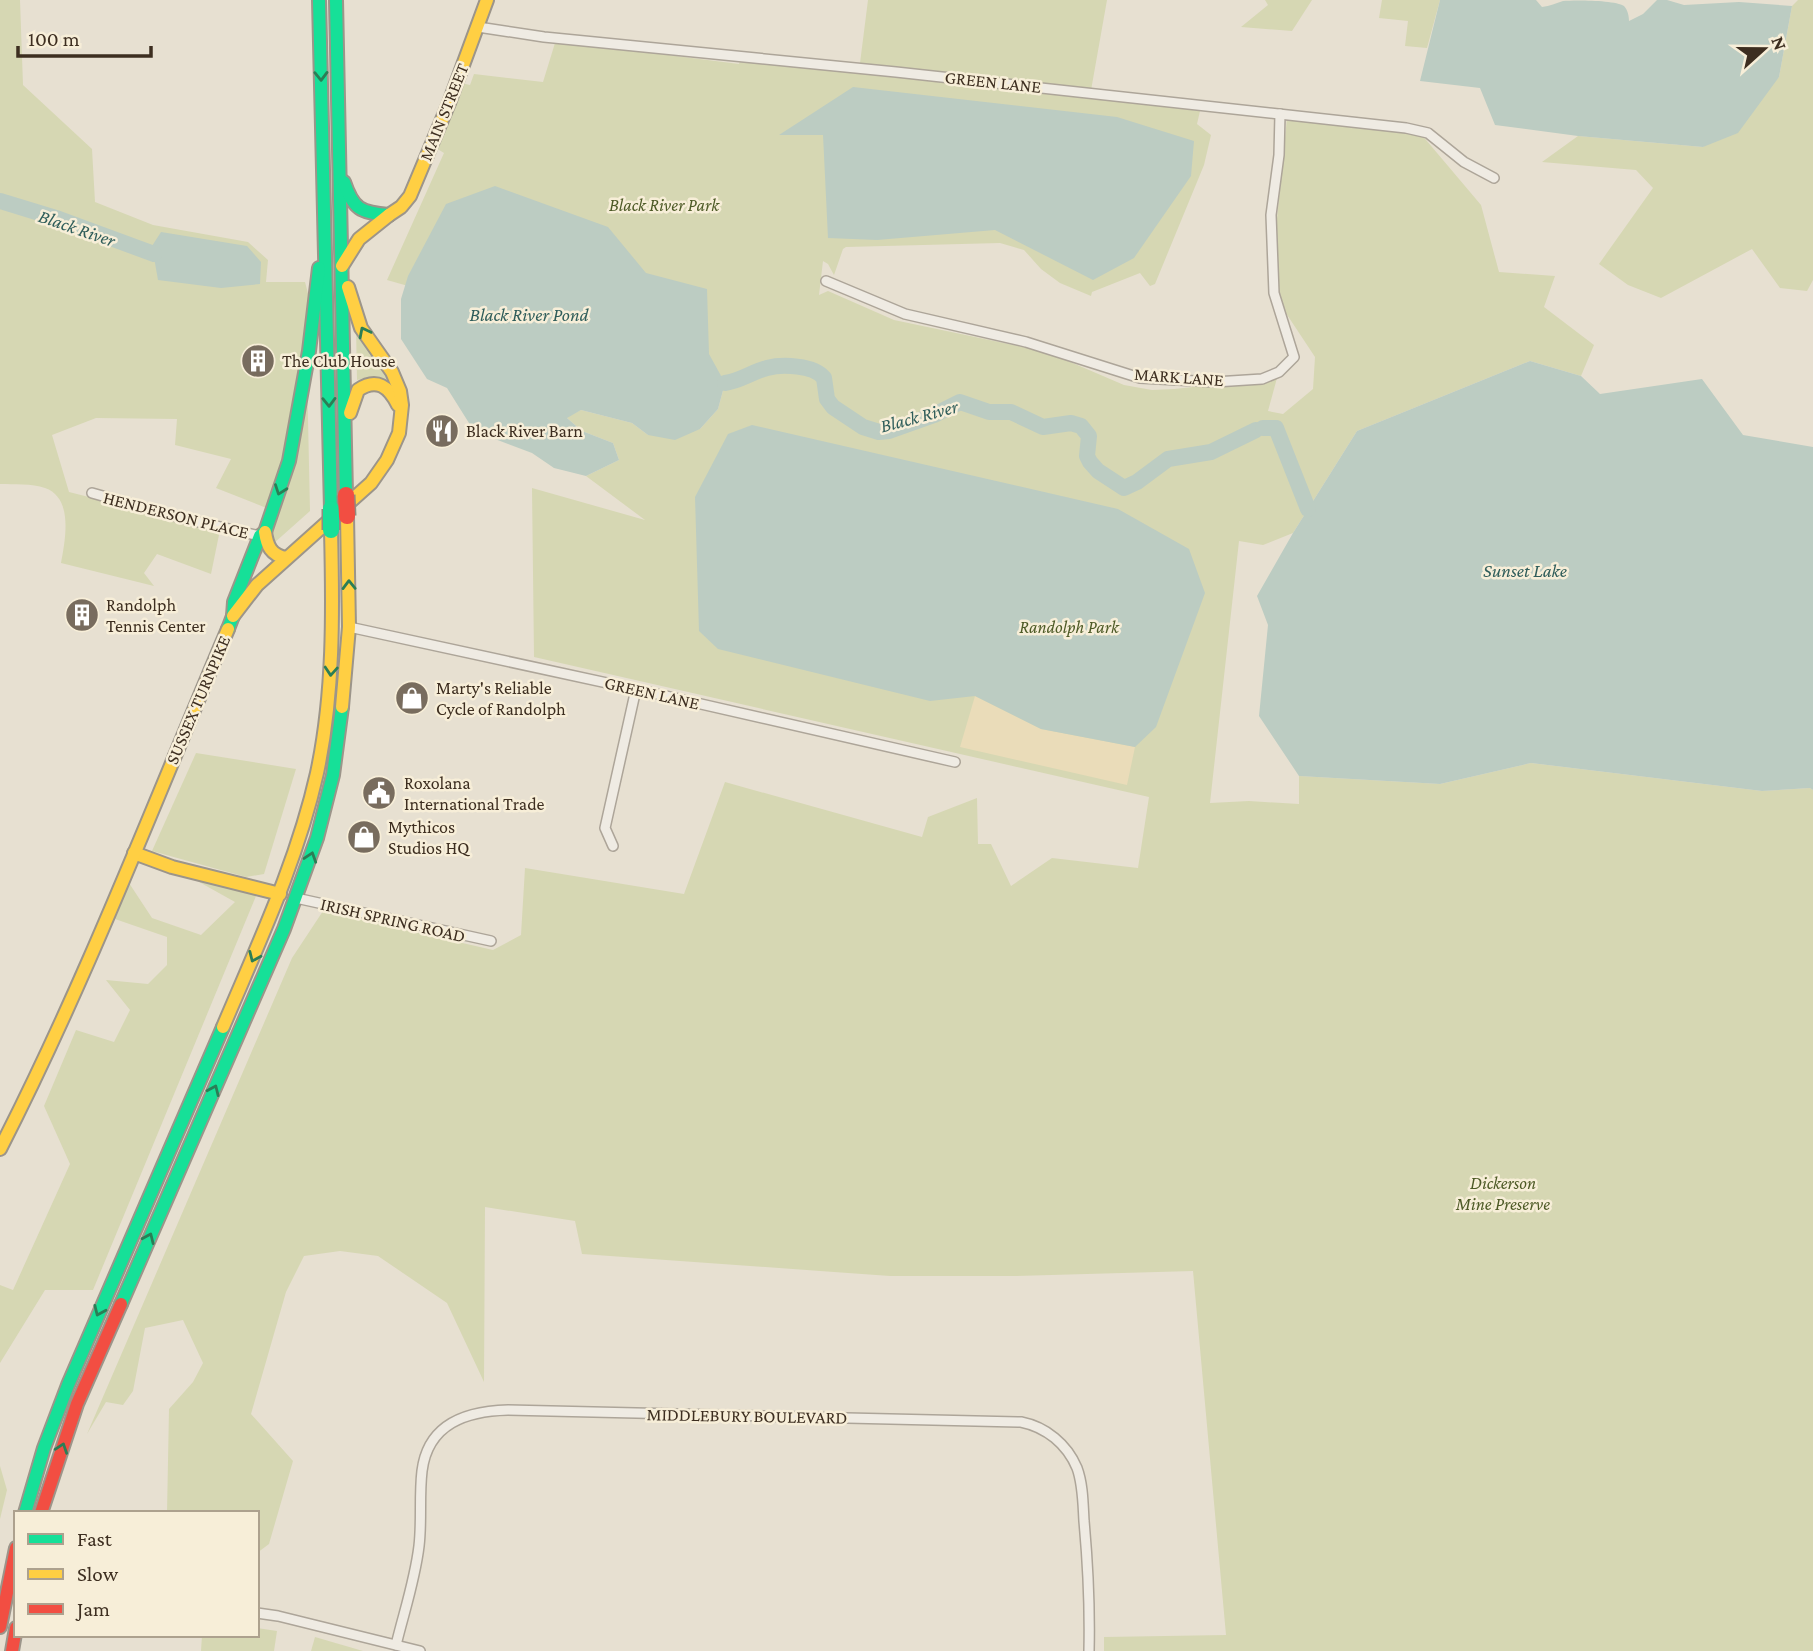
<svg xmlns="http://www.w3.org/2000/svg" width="1813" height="1651" font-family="'Crimson Pro',serif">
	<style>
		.green { fill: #d6d7b3 }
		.sand { fill: #eadcb9 }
		.water { fill: #bcccc2 }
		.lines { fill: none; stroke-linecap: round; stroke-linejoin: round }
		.river { stroke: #bcccc2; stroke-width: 16 }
		.street-casing { stroke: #ada599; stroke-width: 12 }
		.fast-casing { stroke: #9c958a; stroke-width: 16 }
		.slow-casing { stroke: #9c958a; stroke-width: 16 }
		.jam-casing { stroke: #9c958a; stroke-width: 16 }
		.street { stroke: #efebe3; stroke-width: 9 }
		.fast { stroke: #16e098; stroke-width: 12 }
		.slow { stroke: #ffcf43; stroke-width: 12 }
		.jam { stroke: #f24e42; stroke-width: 12 }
		.fast-bridge-casing { stroke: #928b80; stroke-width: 19; stroke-linecap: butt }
		.jam-bridge-casing { stroke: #928b80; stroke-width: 19; stroke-linecap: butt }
		.fast-bridge { stroke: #16e098; stroke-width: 16 }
		.jam-bridge { stroke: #f24e42; stroke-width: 16 }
		.oneway { stroke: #2b7e56 }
		.labels { text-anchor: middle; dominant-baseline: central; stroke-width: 5; stroke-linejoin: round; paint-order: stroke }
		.street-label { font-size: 18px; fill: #3d2e20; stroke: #f7eed8 }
		.park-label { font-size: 18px; font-style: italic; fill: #4d5a26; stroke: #f7eed8 }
		.poi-label { font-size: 18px; fill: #3d2e20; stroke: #f7eed8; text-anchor: start }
		.water-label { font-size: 19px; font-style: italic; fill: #2f5d5a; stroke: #f7eed8 }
	</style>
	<rect width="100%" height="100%" fill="#e7e0d1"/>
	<g class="green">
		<path d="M 0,0 L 20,0 L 23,85 L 92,149 L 95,202 L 153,225 L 248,242 L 268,260 L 266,282 L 305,282 L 310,301 L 307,373 L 310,511 L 255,560 L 274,511 L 216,488 L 231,459 L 175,445 L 177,419 L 96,418 L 52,435 L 69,492 L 220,530 L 211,574 L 157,554 L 144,573 L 154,586 L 61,563 C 65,541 74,498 45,488 C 32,483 14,485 0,484 Z"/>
		<polygon points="868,0 1107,0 1090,96 1200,111 1197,124 1211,135 1204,165 1155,284 1150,286 1140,273 1092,292 1091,296 1060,283 1041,269 1024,250 1000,243 846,247 843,249 834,275 828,264 823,261 819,295 828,291 894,320 1047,352 1124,385 1152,390 1174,389 1277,378 1268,411 1283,414 1313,389 1315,357 1270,289 1287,118 1421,134 1481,205 1499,272 1555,276 1544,307 1594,345 1581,376 1530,361 1357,431 1293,533 1263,545 1239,541 1210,803 1249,801 1299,804 1299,776 1440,784 1531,763 1762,791 1810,788 1813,790 1813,1651 1104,1651 1104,1637 1226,1635 1193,1271 1015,1276 890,1276 582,1254 575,1221 485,1207 484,1382 447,1303 378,1256 340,1251 304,1256 286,1292 251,1414 293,1461 269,1544 257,1553 257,1513 167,1513 169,1409 193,1382 203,1363 183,1320 145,1328 133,1391 123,1405 106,1402 87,1434 292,958 323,911 493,950 521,935 525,868 684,894 725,782 922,837 928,817 977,798 978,844 991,844 1011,886 1052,858 1138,868 1149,797 534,657 532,488 645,520 586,476 619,460 613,443 582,431 566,417 581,410 632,423 648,435 700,429 718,409 725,383 720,375 387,280 444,153 436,148 461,83 470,85 474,74 543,82 555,43 558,43 558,41 739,64 740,61 859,71"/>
		<polygon points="1265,0 1312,0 1292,31 1241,27 1268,5"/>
		<polygon points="1382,0 1440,0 1427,48 1405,46 1408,21 1379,18"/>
		<polygon points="1798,0 1813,0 1813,280 1807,291 1780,288 1752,249 1661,298 1628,285 1599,264 1653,188 1636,170 1542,162 1578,136 1703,147 1779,77 1792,6"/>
		<polygon points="356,327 390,379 368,377 357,380"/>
		<polygon points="196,753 296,769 264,874 246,877 152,851"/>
		<polygon points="192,878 242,890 256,896 93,1290 45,1290 0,1363 0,1285 13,1290 70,1164 44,1106 76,1030 114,1042 130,1010 106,980 148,984 167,965 167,937 115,919 129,883 152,918 201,935 235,902"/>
		<polygon points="0,1466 7,1490 0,1519"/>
		<polygon points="257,1628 277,1631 274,1651 201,1651 202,1635 257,1635"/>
		<polygon points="315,1637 363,1651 311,1651"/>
	</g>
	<polygon class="sand" points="975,696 1041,729 1135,747 1127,785 960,747"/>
	<g class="water">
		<path d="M 1440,0 L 1536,0 L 1542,7 C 1550,6 1556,3 1563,1 C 1574,0 1615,0 1624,6 C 1628,10 1629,17 1629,21 L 1643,14 L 1657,0 L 1667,0 L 1684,5 L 1739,2 L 1792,6 L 1779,77 L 1738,133 L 1703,147 L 1578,136 L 1495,125 L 1480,88 L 1420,81 Z"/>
		<polygon points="853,87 1117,117 1194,141 1191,176 1134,258 1093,280 995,230 877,240 828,238 823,135 779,135"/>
		<polygon points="495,186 608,227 646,273 707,289 709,354 725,383 718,409 700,429 675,440 648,435 632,423 581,410 567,418 582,431 613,443 619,460 586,476 554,468 532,453 474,431 447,388 427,379 401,339 401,299 408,276 446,204"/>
		<polygon points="161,232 247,246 261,262 260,284 221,288 158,280 152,246"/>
		<polygon points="1530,361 1581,376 1600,394 1702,379 1743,435 1813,447 1813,790 1810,788 1762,791 1531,763 1440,784 1299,776 1259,716 1268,625 1257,596 1293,533 1357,431"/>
		<polygon points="752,425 1118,509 1189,549 1205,593 1156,727 1135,747 1041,729 975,696 930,701 718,649 699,631 695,497 728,434"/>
	</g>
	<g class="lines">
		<g class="river">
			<polyline points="0,201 59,219 154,254"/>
			<path d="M 725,383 C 740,381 752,372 767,368 C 782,364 814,365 824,378 L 827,399 L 833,407 L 863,427 L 879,432 L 889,431 L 934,415 L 960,402 L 989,412 L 1011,412 L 1043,427 L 1071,423 L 1081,426 L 1089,436 L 1087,456 L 1090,462 L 1098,471 L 1124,488 L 1137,482 L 1168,459 L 1211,452 L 1256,430"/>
			<polyline points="1263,428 1276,428 1308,509"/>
		</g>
		<g class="street-casing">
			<g id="street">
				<polyline points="478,27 544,37 896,72 1406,128 1428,133 1464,162 1494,178"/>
				<polyline points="826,281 905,314 1026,342 1140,378 1215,382 1262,379 1279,372 1294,357 1274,293 1271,215 1279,155 1280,114"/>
				<polyline points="92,493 181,518 260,536"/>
				<polyline points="349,627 644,691 955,762"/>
				<polyline points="613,846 605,828 636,689"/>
				<polyline points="296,898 491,941"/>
				<polyline points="257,1613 278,1616 420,1651"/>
				<path d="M 396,1645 C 404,1612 415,1580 419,1546 C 422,1521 419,1496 422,1471 C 428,1423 467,1411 508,1410 L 1021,1422 C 1046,1427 1067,1444 1077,1468 C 1083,1484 1083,1504 1084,1521 C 1088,1565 1090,1608 1089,1651"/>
			</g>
		</g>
		<g class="fast-casing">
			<g id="fast">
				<polyline points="319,0 331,509"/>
				<polyline points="336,0 346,495"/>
				<path d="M 344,182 C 353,209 361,213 389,215"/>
				<polyline points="228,629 233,616 234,602 260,536 265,532 289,461 309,351 319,268"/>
				<polyline points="121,1304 284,929 317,838 333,775 342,707"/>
				<polyline points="25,1513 44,1448 68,1385 223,1027"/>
			</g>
		</g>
		<g class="slow-casing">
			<g id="slow">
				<polyline points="389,215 401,207 410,196 449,103 487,0"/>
				<polyline points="342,266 359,239 389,215"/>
				<path d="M 350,413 L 358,390 C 377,377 389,387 398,405"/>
				<path d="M 265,532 C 267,546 271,555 286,558"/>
				<polyline points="233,616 257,585 371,483 387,460 399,433 402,405 400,391 392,372 361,328 348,287"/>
				<polyline points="342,707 349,627 347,516"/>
				<polyline points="134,853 172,867 280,894"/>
				<path d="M 223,1027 C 258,944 297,862 317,773 C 334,694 333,611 331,530"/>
				<path d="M 0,1149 C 86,981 154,803 228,629"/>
			</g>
		</g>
		<g class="jam-casing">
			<g id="jam">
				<polyline points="41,1513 77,1404 121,1304"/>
				<polyline points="0,1627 16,1548"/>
				<polyline points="12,1651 16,1628"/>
			</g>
		</g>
		<use href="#street" class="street"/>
		<use href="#fast" class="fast"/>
		<use href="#slow" class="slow"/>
		<use href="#jam" class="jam"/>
		<g class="fast-bridge-casing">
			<polyline id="fast-bridge" points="331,509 331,530"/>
		</g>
		<g class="jam-bridge-casing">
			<polyline id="jam-bridge" points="346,495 347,516"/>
		</g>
		<use href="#fast-bridge" class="fast-bridge"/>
		<use href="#jam-bridge" class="jam-bridge"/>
	</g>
	<defs><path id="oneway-chevron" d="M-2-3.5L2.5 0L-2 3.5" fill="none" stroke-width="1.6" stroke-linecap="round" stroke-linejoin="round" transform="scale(1.75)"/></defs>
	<g class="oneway">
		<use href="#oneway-chevron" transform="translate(321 76) rotate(89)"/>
		<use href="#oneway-chevron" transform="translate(364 332) rotate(-117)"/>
		<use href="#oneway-chevron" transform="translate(329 402) rotate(89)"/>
		<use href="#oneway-chevron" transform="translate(280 490) rotate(110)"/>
		<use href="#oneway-chevron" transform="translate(349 585) rotate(-91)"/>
		<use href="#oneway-chevron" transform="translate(331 671) rotate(94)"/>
		<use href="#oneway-chevron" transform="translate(311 857) rotate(-72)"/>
		<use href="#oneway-chevron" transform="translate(254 957) rotate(114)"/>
		<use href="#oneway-chevron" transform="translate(214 1090) rotate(-66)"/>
		<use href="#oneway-chevron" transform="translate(149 1238) rotate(-66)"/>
		<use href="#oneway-chevron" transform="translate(99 1311) rotate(114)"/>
		<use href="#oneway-chevron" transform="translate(62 1448) rotate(-71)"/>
	</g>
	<defs>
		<g id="building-disc" transform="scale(1.75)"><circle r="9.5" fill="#786c5e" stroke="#f7eed8"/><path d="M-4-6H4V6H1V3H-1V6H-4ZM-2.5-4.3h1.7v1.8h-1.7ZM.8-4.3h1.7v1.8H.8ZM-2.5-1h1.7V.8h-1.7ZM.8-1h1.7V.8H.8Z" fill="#fff"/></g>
		<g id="restaurant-disc" transform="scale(1.75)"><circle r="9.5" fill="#786c5e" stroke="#f7eed8"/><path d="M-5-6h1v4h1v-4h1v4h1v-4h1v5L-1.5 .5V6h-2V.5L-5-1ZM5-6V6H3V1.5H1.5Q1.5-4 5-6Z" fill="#fff"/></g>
		<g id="shop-disc" transform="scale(1.75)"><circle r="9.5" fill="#786c5e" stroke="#f7eed8"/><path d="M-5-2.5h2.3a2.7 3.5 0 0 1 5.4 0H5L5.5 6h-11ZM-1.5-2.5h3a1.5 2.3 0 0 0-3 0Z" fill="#fff"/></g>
		<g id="civic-disc" transform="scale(1.75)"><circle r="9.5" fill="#786c5e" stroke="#f7eed8"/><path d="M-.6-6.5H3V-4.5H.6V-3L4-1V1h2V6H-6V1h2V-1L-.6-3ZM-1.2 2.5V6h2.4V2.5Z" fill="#fff"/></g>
	</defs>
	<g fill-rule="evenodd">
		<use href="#building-disc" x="258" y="361"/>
		<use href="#restaurant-disc" x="442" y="431"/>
		<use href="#building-disc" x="82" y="615"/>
		<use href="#shop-disc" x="412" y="698"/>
		<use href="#civic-disc" x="379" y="793"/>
		<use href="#shop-disc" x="364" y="837"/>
	</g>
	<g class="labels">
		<g class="street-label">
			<text transform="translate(993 82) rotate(6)">GREEN LANE</text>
			<text transform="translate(444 112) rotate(-68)">MAIN STREET</text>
			<text transform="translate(1179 377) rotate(4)">MARK LANE</text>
			<text transform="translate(176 515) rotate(14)">HENDERSON PLACE</text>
			<text transform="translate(652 693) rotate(13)">GREEN LANE</text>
			<text transform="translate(198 700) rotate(-67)">SUSSEX TURNPIKE</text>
			<text transform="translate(393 920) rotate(13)">IRISH SPRING ROAD</text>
			<text transform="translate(747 1416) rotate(1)">MIDDLEBURY BOULEVARD</text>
		</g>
		<g class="park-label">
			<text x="664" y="205">Black River Park</text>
			<text x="1069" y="627">Randolph Park</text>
			<text x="1503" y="1183">Dickerson<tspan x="1503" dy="21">Mine Preserve</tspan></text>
		</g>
		<g class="poi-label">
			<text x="282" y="361">The Club House</text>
			<text x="466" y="431">Black River Barn</text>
			<text x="106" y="605">Randolph<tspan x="106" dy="21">Tennis Center</tspan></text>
			<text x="436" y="688">Marty's Reliable<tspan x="436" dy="21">Cycle of Randolph</tspan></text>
			<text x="404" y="783">Roxolana<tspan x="404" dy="21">International Trade</tspan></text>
			<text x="388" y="827">Mythicos<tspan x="388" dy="21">Studios HQ</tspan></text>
		</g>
		<g class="water-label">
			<text transform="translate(77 228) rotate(19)">Black River</text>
			<text x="529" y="314">Black River Pond</text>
			<text transform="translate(919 416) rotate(-15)">Black River</text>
			<text x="1525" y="570">Sunset Lake</text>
		</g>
	</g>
	<rect x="14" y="1511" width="245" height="126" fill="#f7eed8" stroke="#ada18e" stroke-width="2"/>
	<rect x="28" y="1534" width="35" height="10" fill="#16e098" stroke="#ada18e" stroke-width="2"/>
	<text x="77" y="1546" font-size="21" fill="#3d2e20">Fast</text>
	<rect x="28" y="1569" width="35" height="10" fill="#ffcf43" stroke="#ada18e" stroke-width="2"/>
	<text x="77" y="1581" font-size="21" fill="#3d2e20">Slow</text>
	<rect x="28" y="1604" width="35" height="10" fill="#f24e42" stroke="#ada18e" stroke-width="2"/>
	<text x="77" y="1616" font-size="21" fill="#3d2e20">Jam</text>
	<g transform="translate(1764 49) rotate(69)" stroke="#f7eed8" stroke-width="5" paint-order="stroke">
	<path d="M0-5L12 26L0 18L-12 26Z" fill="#3d2e20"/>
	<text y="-10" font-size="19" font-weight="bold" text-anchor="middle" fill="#3d2e20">N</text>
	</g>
	<path d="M18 46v10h133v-10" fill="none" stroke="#3d2e20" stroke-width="3.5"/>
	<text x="28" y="46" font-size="21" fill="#3d2e20" stroke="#f7eed8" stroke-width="5" paint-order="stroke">100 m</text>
</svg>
